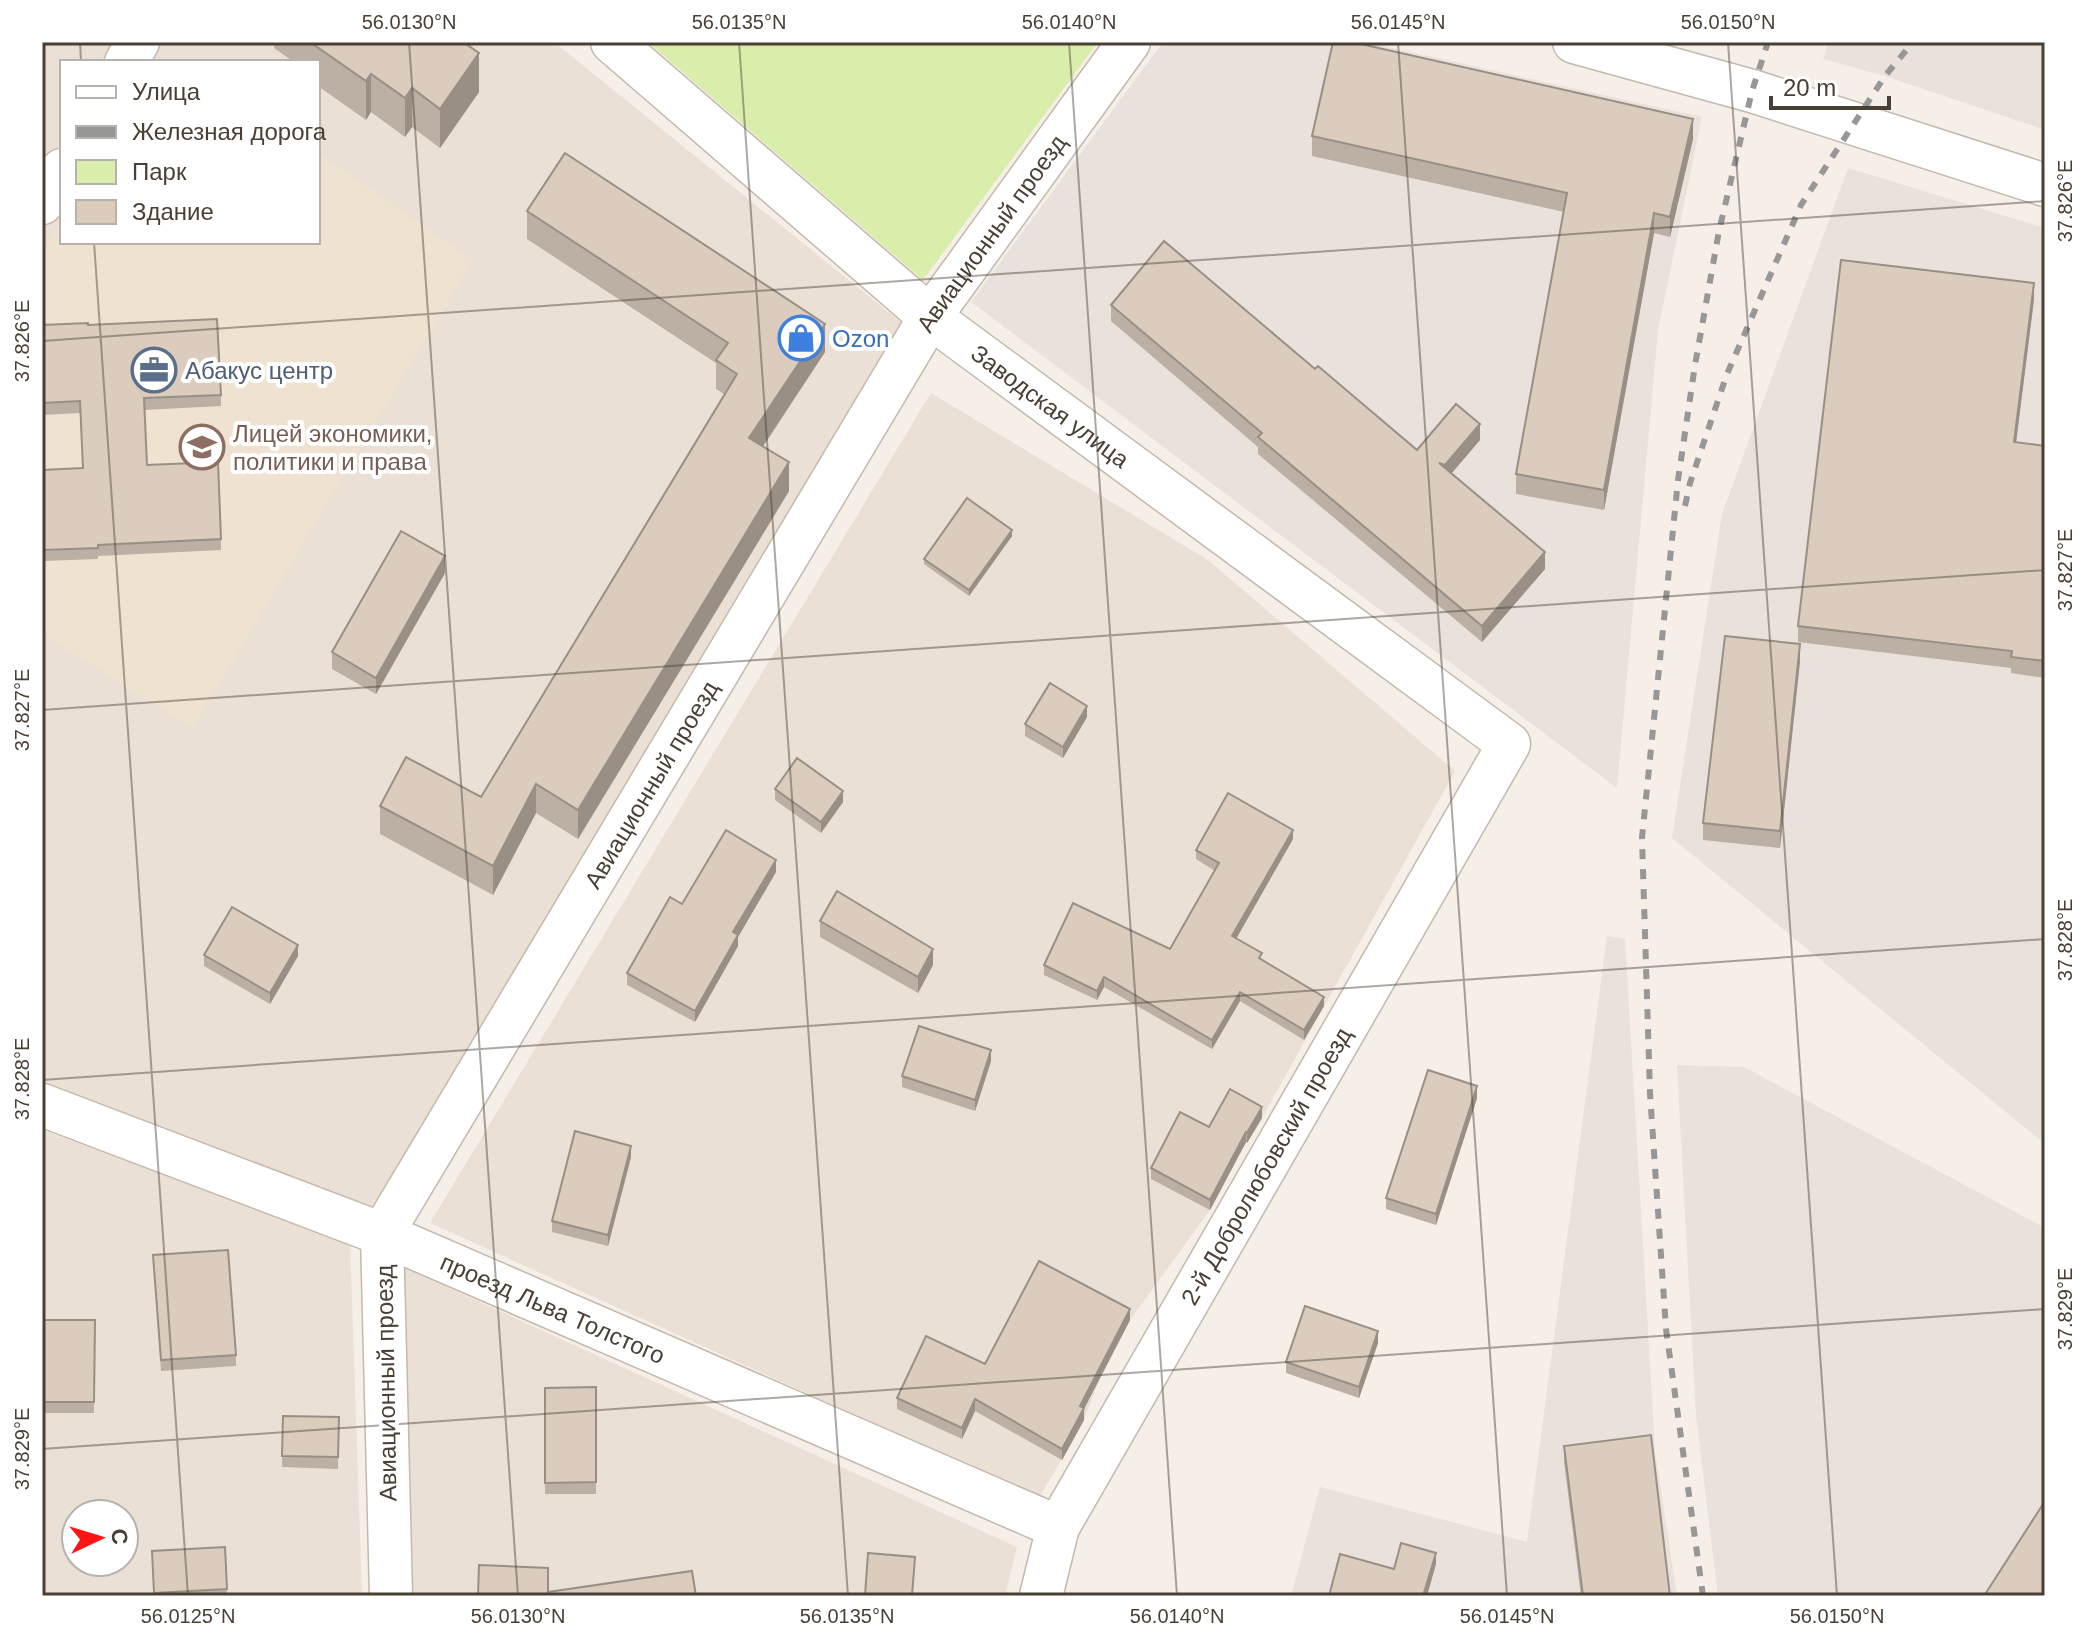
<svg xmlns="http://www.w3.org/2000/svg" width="2087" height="1638" font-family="Helvetica,sans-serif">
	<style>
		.residential { fill: #eae0d5; fill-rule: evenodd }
		.industrial { fill: #e8e1dc }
		.education { fill: #f0e2d0 }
		.green { fill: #daeeac }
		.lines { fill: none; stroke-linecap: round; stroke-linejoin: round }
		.street-casing { stroke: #c5b8ac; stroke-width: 45 }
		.street { stroke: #fff; stroke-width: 42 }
		.rail { stroke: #979797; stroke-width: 6; stroke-dasharray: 10 10; stroke-linecap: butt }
		.wall { fill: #bcafa3 }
		.shaded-wall { fill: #998f85 }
		.building { fill: #dbccbe; stroke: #998f85; stroke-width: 2 }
		.ticks { fill: none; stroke: #493f35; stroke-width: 2; stroke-opacity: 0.45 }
		.labels { text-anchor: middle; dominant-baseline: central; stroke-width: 8; stroke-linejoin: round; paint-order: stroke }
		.street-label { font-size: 24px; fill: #493f35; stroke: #fff }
		.shop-label { font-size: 24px; fill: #366cbe; stroke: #fff; text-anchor: start }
		.service-label { font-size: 24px; fill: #4e5e75; stroke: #fff; text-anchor: start }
		.education-label { font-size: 24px; fill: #785e54; stroke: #fff; text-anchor: start }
		.neatline { fill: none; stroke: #493f35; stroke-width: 3 }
		.ticks-label { font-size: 20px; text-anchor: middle; fill: #493f35 }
	</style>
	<rect width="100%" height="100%" fill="#f5efe7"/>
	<g class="residential">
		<path d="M 42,42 L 554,42 L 903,324 L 366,1230 L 42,1103 ZM 62,62 L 318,62 L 318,242 L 62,242 Z"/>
		<polygon points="931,393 1208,560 1455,771 1262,1118 1240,1153 1210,1210 1130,1320 1098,1383 1084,1420 1039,1498 430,1223"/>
		<path d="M 42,1130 L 350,1242 L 362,1596 L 42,1596 ZM 76,1514 L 124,1514 L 124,1562 L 76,1562 Z"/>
		<polygon points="405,1268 1017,1547 1005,1596 413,1596"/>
	</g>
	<g class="industrial">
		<polygon points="1163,42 1365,42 1702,117 1658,330 1617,788 971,302"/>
		<polygon points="1829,42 2045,42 2045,130 1885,76 1823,59"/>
		<polygon points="1848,168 2045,228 2045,1144 1672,838 1722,514"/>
		<polygon points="1607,936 1625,939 1655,1450 1677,1596 1291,1596 1320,1487 1527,1542"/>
		<polygon points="1677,1065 1744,1067 2045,1228 2045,1596 1718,1596 1696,1415"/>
	</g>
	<polygon class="education" points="318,153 473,260 193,728 42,634 42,253 62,220 62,242 318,242"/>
	<polygon class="green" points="648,42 1098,42 923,280"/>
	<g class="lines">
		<g class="street-casing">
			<g id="street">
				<path id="s1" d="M 612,42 L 930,317 L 1509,744 L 1058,1527 L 1041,1596"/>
				<polyline points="1574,42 1752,91 2045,185"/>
				<polyline points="126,62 138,42"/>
				<polyline points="42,203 62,170"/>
				<path id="s2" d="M 42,1105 L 382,1234 L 1058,1527"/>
				<path id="s3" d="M 391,1596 L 382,1234 L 930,317 L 1129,42"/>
			</g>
		</g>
		<use href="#street" class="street"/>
		<g class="rail">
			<polyline points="1685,506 1690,483 1727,374 1801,205 1885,76 1913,42"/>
			<polyline points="1703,1596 1666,1329 1650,1093 1642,838 1678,480 1695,365 1719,231 1752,91 1768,42"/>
		</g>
	</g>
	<g class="wall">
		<polygon points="274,42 463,42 479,92 440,148 412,127 405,137 371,112 366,120 318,86 318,62 294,62 274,48"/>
		<polygon points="1312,136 1693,139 1670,237 1654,233 1604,510 1516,494 1516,474 1564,212 1312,156"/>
		<polygon points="527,211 825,352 763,447 789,491 578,839 536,813 493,895 380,834 380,806 481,797 724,394 716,389 716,363 527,239"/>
		<polygon points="2034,299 2016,442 2045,446 2045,678 2011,673 2011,668 1798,642 1798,626"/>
		<polygon points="1111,305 1315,369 1417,450 1480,440 1451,474 1545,569 1482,642 1258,454 1258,447 1111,321"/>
		<polygon points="42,325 88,325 221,395 221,406 144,410 147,465 221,539 221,550 98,556 98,559 42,561 42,470 83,468 80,413 42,415"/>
		<polygon points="1012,536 969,596 924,564 924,559"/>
		<polygon points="445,573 376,694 332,669 332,652"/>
		<polygon points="1800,661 1780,848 1703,840 1703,823"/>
		<polygon points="1087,717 1063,758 1025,736 1025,724"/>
		<polygon points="775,789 843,802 821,833 775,800"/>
		<polygon points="1293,839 1236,939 1324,1006 1304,1040 1240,1001 1212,1049 1104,987 1097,1000 1044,975 1044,965 1170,949 1215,871 1196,859 1196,850"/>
		<polygon points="776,872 738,937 738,946 695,1022 627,985 627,973 682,904"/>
		<polygon points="820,921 933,965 918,993 820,937"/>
		<polygon points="204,955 298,956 270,1004 204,966"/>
		<polygon points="991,1061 975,1111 902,1087 902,1076"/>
		<polygon points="1477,1098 1436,1225 1386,1209 1386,1198"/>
		<polygon points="1262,1118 1247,1143 1246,1142 1210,1210 1151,1179 1151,1168 1209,1127"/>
		<polygon points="631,1157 608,1246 552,1232 552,1221"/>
		<polygon points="153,1255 236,1355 236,1366 161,1371"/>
		<polygon points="42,1320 95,1320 94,1413 42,1413"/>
		<polygon points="1130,1320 1084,1409 1084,1420 1062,1460 975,1411 962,1439 897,1409 897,1398 985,1364"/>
		<polygon points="1378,1343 1359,1398 1286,1373 1286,1362"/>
		<polygon points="596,1387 596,1494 545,1494 545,1388"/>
		<polygon points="283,1416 339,1417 338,1469 282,1467"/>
		<polygon points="1564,1446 1670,1596 1581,1596 1564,1462"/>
		<polygon points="225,1547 227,1596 154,1596 152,1551"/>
	</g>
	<g class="shaded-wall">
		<polygon points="479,53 479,92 440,148 440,109"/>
		<polygon points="371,74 371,112 366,120 366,81"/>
		<polygon points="412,88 412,127 405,137 405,98"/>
		<polygon points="1693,119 1693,139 1670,237 1670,217"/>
		<polygon points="1654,213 1654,233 1604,510 1604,490"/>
		<polygon points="2034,283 2034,299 2014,459 2014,442"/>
		<polygon points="825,324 825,352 749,467 749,438"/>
		<polygon points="1480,424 1480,440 1445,481 1445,465"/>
		<polygon points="789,462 789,491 578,839 578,810"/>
		<polygon points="1012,530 1012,536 969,596 969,590"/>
		<polygon points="1545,552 1545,569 1482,642 1482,626"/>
		<polygon points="445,556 445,573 376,694 376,678"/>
		<polygon points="1800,644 1800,661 1780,848 1780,831"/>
		<polygon points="1087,706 1087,717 1063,758 1063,747"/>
		<polygon points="536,784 536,813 493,895 493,866"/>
		<polygon points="843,791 843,802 821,833 821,822"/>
		<polygon points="1293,830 1293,839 1232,946 1232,936"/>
		<polygon points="776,860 776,872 738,937 738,946 695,1022 695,1011 733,932"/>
		<polygon points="298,945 298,956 270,1004 270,993"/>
		<polygon points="933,949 933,965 918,993 918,977"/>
		<polygon points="1104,977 1104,987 1097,1000 1097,991"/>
		<polygon points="1240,992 1240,1001 1212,1049 1212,1040"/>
		<polygon points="1324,997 1324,1006 1304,1040 1304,1030"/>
		<polygon points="991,1050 991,1061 975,1111 975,1100"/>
		<polygon points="1477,1086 1477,1098 1436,1225 1436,1214"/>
		<polygon points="1262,1107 1262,1118 1247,1143 1247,1133"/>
		<polygon points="1246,1132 1246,1142 1210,1210 1210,1200"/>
		<polygon points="631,1146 631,1157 608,1246 608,1235"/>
		<polygon points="1130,1309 1130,1320 1084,1409 1084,1420 1062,1460 1062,1449 1080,1406"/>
		<polygon points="1378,1331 1378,1343 1359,1398 1359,1387"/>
		<polygon points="975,1399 975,1411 962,1439 962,1428"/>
		<polygon points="1436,1553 1436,1564 1427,1596 1423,1596"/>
	</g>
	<g class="building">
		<polygon points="310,42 463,42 479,53 440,109 412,88 405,98 371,74 366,81"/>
		<polygon points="1333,42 1352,42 1693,119 1670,217 1654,213 1604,490 1516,474 1567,193 1312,136"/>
		<polygon points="565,153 825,324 749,438 789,462 578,810 536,784 493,866 380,806 406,757 481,797 737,374 716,360 728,343 527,211"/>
		<polygon points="1164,241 1315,369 1318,366 1417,450 1456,404 1480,424 1445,465 1439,463 1545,552 1482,626 1258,437 1262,433 1111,305"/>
		<polygon points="1841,260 2034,283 2014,442 2045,446 2045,661 2011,657 2012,651 1798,626"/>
		<polygon points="217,319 221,395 144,398 147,465 218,462 221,539 98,545 98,548 42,550 42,470 83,468 80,401 42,403 42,325 88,323 88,325"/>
		<polygon points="967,498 1012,530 969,590 924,559"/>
		<polygon points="401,531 445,556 376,678 332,652"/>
		<polygon points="1725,636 1800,644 1780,831 1703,823"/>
		<polygon points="1050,683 1087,706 1063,747 1025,724"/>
		<polygon points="797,758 843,791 821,822 775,789"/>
		<polygon points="1228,793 1293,830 1232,936 1262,953 1259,958 1324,997 1304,1030 1240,992 1212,1040 1104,977 1097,991 1044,965 1073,903 1170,949 1219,863 1196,850"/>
		<polygon points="726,830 776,860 733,932 738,935 695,1011 627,973 670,897 682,904"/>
		<polygon points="837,891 933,949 918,977 820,921"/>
		<polygon points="232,907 298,945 270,993 204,955"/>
		<polygon points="919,1026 991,1050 975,1100 902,1076"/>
		<polygon points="1428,1070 1477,1086 1436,1214 1386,1198"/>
		<polygon points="1230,1089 1262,1107 1247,1133 1246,1132 1210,1200 1151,1168 1180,1112 1209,1127"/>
		<polygon points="575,1131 631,1146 608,1235 552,1221"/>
		<polygon points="228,1250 236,1355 161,1360 153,1255"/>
		<polygon points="1039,1261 1130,1309 1080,1406 1084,1408 1062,1449 975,1399 962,1428 897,1398 926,1336 985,1364"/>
		<polygon points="1305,1306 1378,1331 1359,1387 1286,1362"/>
		<polygon points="42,1320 95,1320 94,1402 42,1402"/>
		<polygon points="596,1387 596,1482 545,1483 545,1388"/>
		<polygon points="283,1416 339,1417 338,1457 282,1456"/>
		<polygon points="1651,1435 1670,1596 1583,1596 1564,1446"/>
		<polygon points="2045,1501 2045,1596 1984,1596"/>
		<polygon points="1401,1543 1436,1553 1423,1596 1329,1596 1340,1554 1394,1569"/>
		<polygon points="225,1547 227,1589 154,1593 152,1551"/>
		<polygon points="868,1553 915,1557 912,1596 865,1596"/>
		<polygon points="479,1565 548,1568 548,1592 692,1571 696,1596 478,1596"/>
	</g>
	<path class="ticks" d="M 80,42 L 81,62M 409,42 L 518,1596M 739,42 L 848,1596M 1069,42 L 1177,1596M 1398,42 L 1507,1596M 1728,42 L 1837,1596M 94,242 L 188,1596M 42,341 L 2045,201M 42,710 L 2045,570M 42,1080 L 2045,939M 42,1449 L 2045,1309"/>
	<defs>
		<g id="shop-ring" transform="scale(2.3)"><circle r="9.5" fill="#fff" stroke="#3f7fe0" stroke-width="1.5"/><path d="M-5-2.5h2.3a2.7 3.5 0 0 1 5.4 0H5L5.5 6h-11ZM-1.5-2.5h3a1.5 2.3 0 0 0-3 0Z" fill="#3f7fe0"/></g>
		<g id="office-ring" transform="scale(2.3)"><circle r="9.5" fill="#fff" stroke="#5c6f8a" stroke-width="1.5"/><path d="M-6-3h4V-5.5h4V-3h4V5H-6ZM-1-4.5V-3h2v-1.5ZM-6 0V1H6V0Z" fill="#5c6f8a"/></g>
		<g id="school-ring" transform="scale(2.3)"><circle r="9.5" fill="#fff" stroke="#8d6e63" stroke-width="1.5"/><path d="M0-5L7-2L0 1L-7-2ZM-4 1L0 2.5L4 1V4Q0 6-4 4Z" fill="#8d6e63"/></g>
	</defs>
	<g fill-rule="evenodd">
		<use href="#shop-ring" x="801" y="338"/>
		<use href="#office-ring" x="154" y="370"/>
		<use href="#school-ring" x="202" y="447"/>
	</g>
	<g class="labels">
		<g class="street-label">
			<text stroke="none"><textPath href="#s3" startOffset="1534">Авиационный проезд</textPath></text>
			<text stroke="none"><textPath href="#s1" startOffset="570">Заводская улица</textPath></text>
			<text stroke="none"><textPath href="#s3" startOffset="886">Авиационный проезд</textPath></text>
			<text transform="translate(1266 1166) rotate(-60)">2-й Добролюбовский проезд</text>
			<text stroke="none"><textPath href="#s2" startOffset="550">проезд Льва Толстого</textPath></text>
			<text transform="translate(386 1383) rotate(-91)">Авиационный проезд</text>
		</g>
		<g class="shop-label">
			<text x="832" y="338">Ozon</text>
		</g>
		<g class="service-label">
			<text x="185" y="370">Абакус центр</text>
		</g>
		<g class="education-label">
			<text x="233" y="433">Лицей экономики,<tspan x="233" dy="28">политики и права</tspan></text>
		</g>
	</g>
	<rect width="2087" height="1638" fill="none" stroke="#ffffff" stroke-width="88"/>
	<rect x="60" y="60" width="260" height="184" fill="#ffffff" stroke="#b6b2ae" stroke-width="2"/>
	<rect x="76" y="86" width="40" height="12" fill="#ffffff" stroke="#b6b2ae" stroke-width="2"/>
	<text x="132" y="100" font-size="24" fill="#493f35">Улица</text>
	<rect x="76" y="126" width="40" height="12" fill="#979797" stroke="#b6b2ae" stroke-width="2"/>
	<text x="132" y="140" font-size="24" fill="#493f35">Железная дорога</text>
	<rect x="76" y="160" width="40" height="24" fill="#daeeac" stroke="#b6b2ae" stroke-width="2"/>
	<text x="132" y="180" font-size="24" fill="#493f35">Парк</text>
	<rect x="76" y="200" width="40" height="24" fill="#dbccbe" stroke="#b6b2ae" stroke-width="2"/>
	<text x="132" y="220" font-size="24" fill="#493f35">Здание</text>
	<g transform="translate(100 1538) rotate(86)"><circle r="38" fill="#ffffff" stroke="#b6b2ae" stroke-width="2"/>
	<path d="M0-6L14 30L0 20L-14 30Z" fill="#ff1515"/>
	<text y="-12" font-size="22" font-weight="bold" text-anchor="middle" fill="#493f35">С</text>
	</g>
	<path d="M1771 96v12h118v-12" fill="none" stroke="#493f35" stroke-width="4"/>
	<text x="1783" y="96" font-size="24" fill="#493f35" stroke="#ffffff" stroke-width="6" paint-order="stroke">20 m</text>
	<rect x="44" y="44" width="1999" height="1550" class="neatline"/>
	<g class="ticks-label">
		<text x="409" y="29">56.0130°N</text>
		<text x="739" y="29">56.0135°N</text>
		<text x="1069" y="29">56.0140°N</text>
		<text x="1398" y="29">56.0145°N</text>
		<text x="1728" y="29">56.0150°N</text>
		<text transform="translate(2065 201) rotate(-90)" y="7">37.826°E</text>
		<text transform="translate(22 341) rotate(-90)" y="7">37.826°E</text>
		<text transform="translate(2065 570) rotate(-90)" y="7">37.827°E</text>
		<text transform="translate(22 710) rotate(-90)" y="7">37.827°E</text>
		<text transform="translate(2065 940) rotate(-90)" y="7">37.828°E</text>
		<text transform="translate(22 1079) rotate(-90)" y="7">37.828°E</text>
		<text transform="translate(2065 1309) rotate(-90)" y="7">37.829°E</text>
		<text transform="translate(22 1449) rotate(-90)" y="7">37.829°E</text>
		<text x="188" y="1623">56.0125°N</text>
		<text x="518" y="1623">56.0130°N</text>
		<text x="847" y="1623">56.0135°N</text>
		<text x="1177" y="1623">56.0140°N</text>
		<text x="1507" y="1623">56.0145°N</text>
		<text x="1837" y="1623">56.0150°N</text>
	</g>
</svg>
